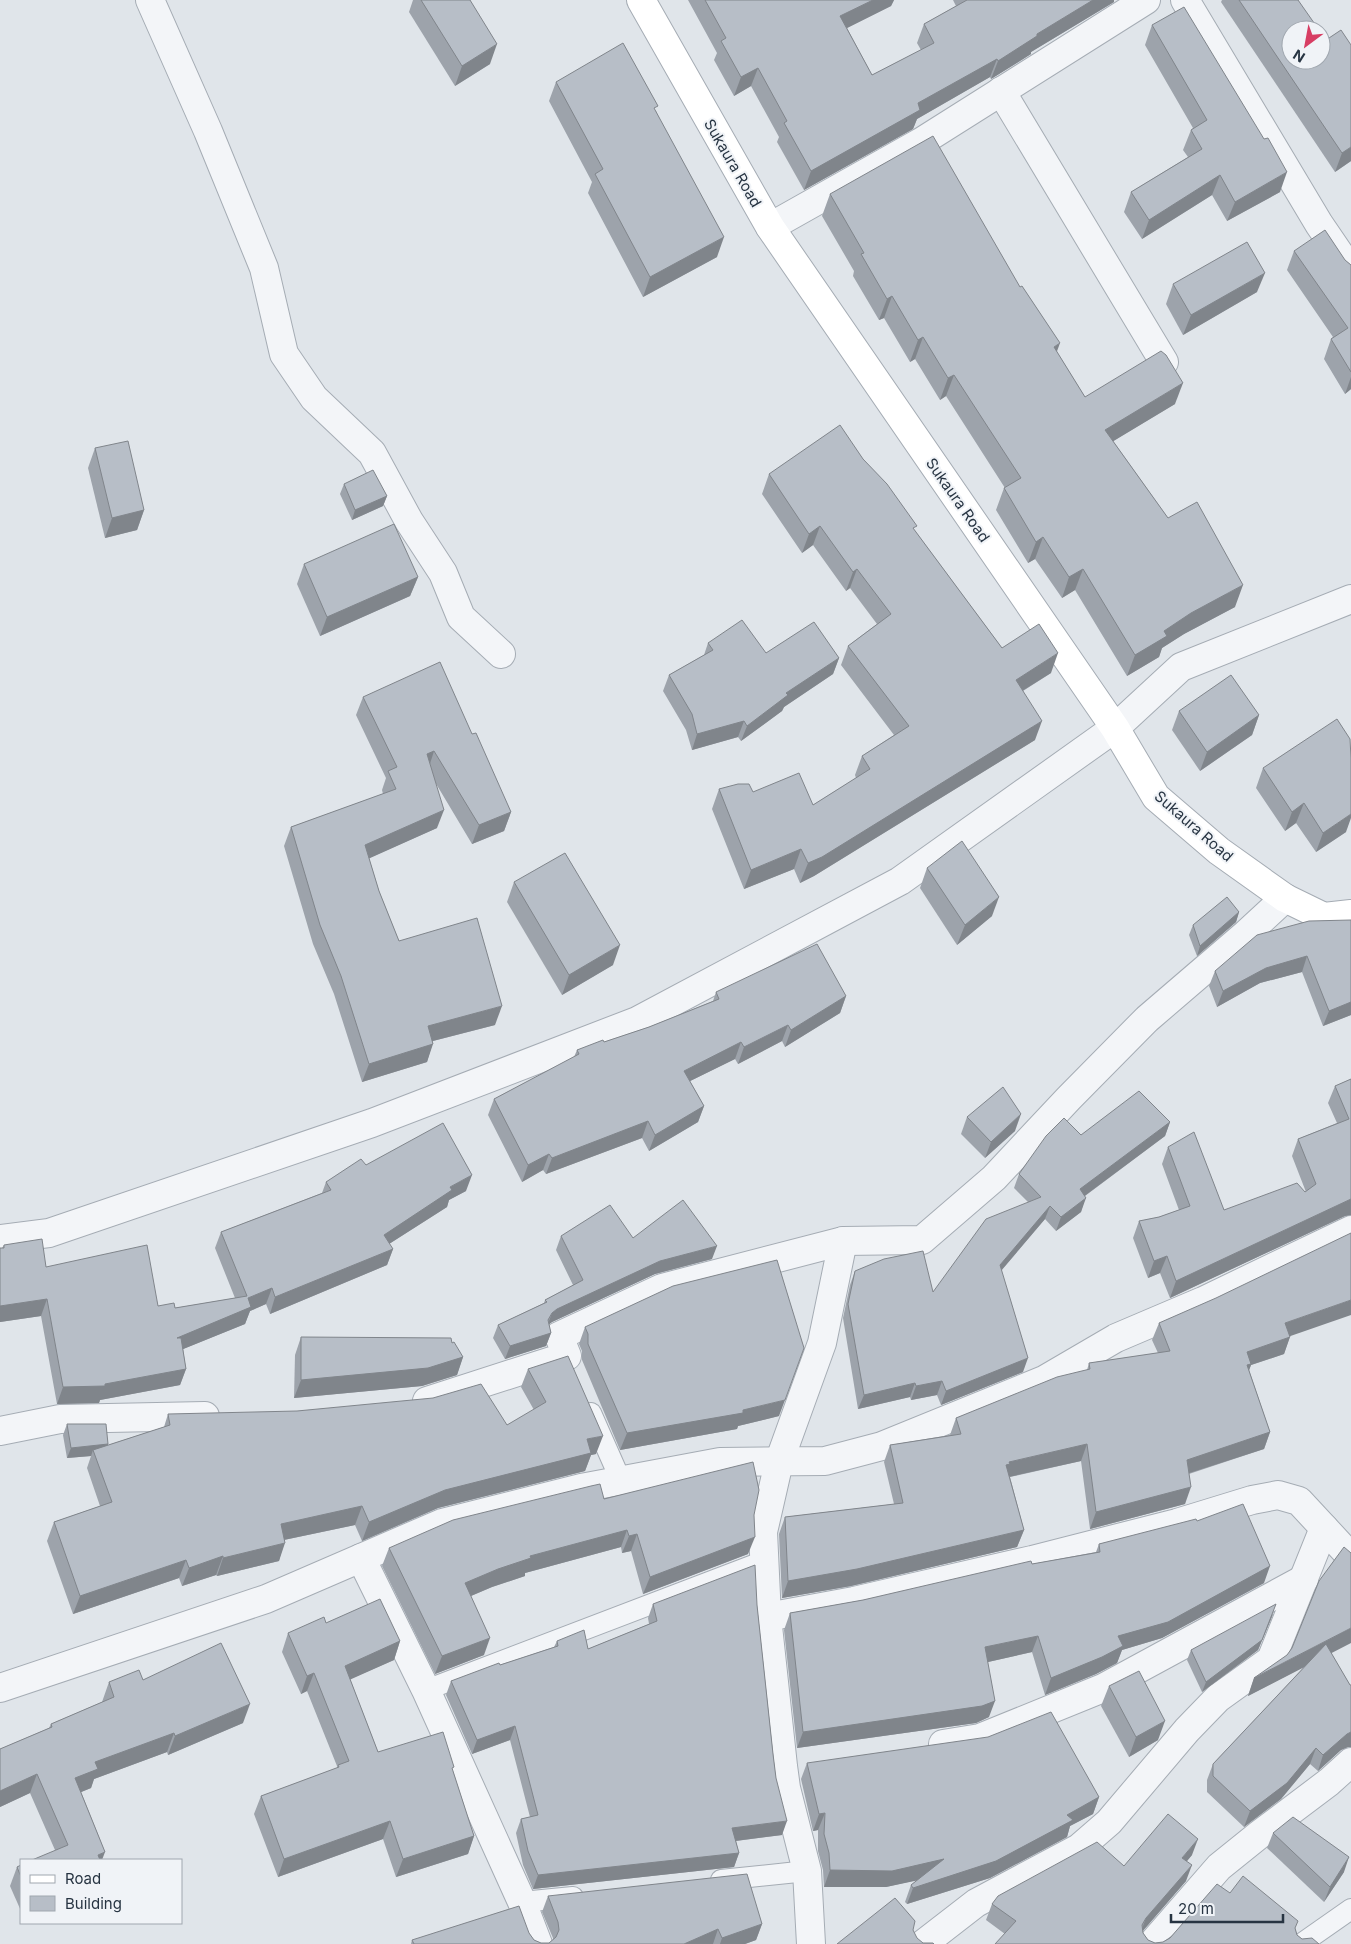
<svg xmlns="http://www.w3.org/2000/svg" width="1351" height="1944" font-family="Inter,sans-serif">
	<style>
		.lines { fill: none; stroke-linecap: round; stroke-linejoin: round }
		.lane-casing { stroke: #a5acb4; stroke-width: 22 }
		.street-casing { stroke: #a5acb4; stroke-width: 30 }
		.secondary-casing { stroke: #a5acb4; stroke-width: 30 }
		.lane { stroke: #f3f5f8; stroke-width: 20 }
		.street { stroke: #f3f5f8; stroke-width: 28 }
		.secondary { stroke: #fff; stroke-width: 28 }
		.wall { fill: #9da3ab }
		.shaded-wall { fill: #80858b }
		.building { fill: #b7bec7; stroke: #80858b }
		.labels { text-anchor: middle; dominant-baseline: central; stroke-width: 4; stroke-linejoin: round; paint-order: stroke }
		.street-label { font-size: 15px; fill: #273442; stroke: #f0f3f7 }
	</style>
	<rect width="100%" height="100%" fill="#e0e5ea"/>
	<g class="lines">
		<g class="lane-casing">
			<g id="lane">
				<polyline points="591,1413 621,1481"/>
				<polyline points="426,1690 764,1561"/>
				<polyline points="721,1880 807,1871"/>
				<polyline points="522,1902 573,1897"/>
				<polyline points="1301,1944 1351,1909"/>
			</g>
		</g>
		<g class="street-casing">
			<g id="street">
				<polyline points="150,0 208,131 264,268 284,354 314,398 372,453 409,521 443,573 461,617 501,654"/>
				<polyline points="1185,0 1319,224 1351,271"/>
				<polyline points="1001,91 1164,362"/>
				<polyline points="770,227 921,142 1146,0"/>
				<polyline points="0,1239 49,1233 372,1123 637,1021 900,881 1115,728 1181,667 1351,599"/>
				<polyline points="427,1401 567,1356 559,1336 662,1288 843,1241 922,1240 994,1178 1069,1098 1147,1019 1246,934 1285,898"/>
				<polyline points="0,1431 60,1419 205,1416"/>
				<polyline points="361,1558 426,1690 522,1902 538,1944"/>
				<polyline points="767,1617 854,1601 1032,1560 1177,1523 1252,1500 1278,1495 1299,1501 1351,1557"/>
				<polyline points="0,1688 266,1599 442,1523 581,1488 720,1462 825,1461 882,1446 1044,1380 1116,1338 1203,1301 1351,1230"/>
				<polyline points="943,1744 980,1738 1103,1688 1304,1579"/>
				<polyline points="811,1944 807,1871 786,1788 783,1766 767,1617 763,1532 779,1462 822,1343 843,1241"/>
				<polyline points="923,1944 976,1903 1079,1848 1109,1822 1187,1730 1218,1698 1271,1660 1324,1528"/>
				<polyline points="1152,1944 1219,1867 1260,1834 1329,1782 1351,1762"/>
			</g>
		</g>
		<g class="secondary-casing">
			<polyline id="secondary" points="641,0 770,227 1115,728 1156,797 1219,851 1285,898 1324,917 1351,914"/>
		</g>
		<use href="#lane" class="lane"/>
		<use href="#street" class="street"/>
		<use href="#secondary" class="secondary"/>
	</g>
	<g class="wall">
		<polygon points="413,0 470,0 490,64 455,86 409,12"/>
		<polygon points="688,0 894,0 891,6 847,28 872,75 921,50 917,43 924,24 956,6 953,0 1114,0 1114,2 1031,52 1031,54 991,79 990,77 917,119 913,129 804,190 777,142 779,137 751,86 734,96 714,60 717,53"/>
		<polygon points="1222,0 1298,0 1351,161 1335,172 1221,2"/>
		<polygon points="1152,25 1280,192 1227,221 1212,195 1142,239 1124,212 1131,192 1188,157 1183,150 1191,130 1193,128 1145,45"/>
		<polygon points="556,82 656,111 717,257 643,297 588,193 592,182 549,101"/>
		<polygon points="830,194 1057,352 1085,397 1175,404 1113,441 1168,518 1235,607 1184,634 1162,648 1159,657 1127,676 1075,590 1062,598 1035,559 1028,563 996,510 1004,488 1005,488 946,396 940,400 915,359 910,362 884,318 879,320 853,276 854,271 822,216"/>
		<polygon points="1294,251 1345,260 1351,265 1351,389 1345,394 1324,359 1331,339 1333,337 1287,270"/>
		<polygon points="1173,284 1257,292 1183,335 1166,304"/>
		<polygon points="95,448 144,510 137,530 105,538 88,468"/>
		<polygon points="863,459 915,531 1002,648 1051,673 1023,691 1035,740 814,876 800,883 794,869 744,889 712,809 719,789 753,792 813,805 856,778 855,775 862,756 894,735 841,665 848,646 877,624 850,588 846,591 813,545 802,553 762,494 769,474"/>
		<polygon points="344,484 387,496 383,506 352,520 340,494"/>
		<polygon points="304,564 418,577 410,596 320,636 297,584"/>
		<polygon points="708,643 766,653 839,658 833,674 784,707 782,711 741,741 738,737 692,750 686,730 663,691 669,675 704,655"/>
		<polygon points="363,697 472,734 511,812 504,831 472,844 435,782 437,828 369,858 379,891 399,941 495,1025 433,1041 427,1062 362,1082 334,994 313,944 284,846 291,827 383,794 382,790 386,778 356,715"/>
		<polygon points="1179,711 1259,715 1252,735 1200,771 1172,730"/>
		<polygon points="1263,768 1346,832 1316,852 1296,823 1285,831 1256,788"/>
		<polygon points="927,868 992,916 957,945 920,888"/>
		<polygon points="514,882 613,965 562,995 507,902"/>
		<polygon points="1239,912 1236,922 1197,956 1189,935 1193,925"/>
		<polygon points="1351,920 1351,1015 1323,1026 1302,972 1260,983 1217,1007 1209,986 1215,971"/>
		<polygon points="716,992 846,996 840,1013 785,1047 782,1041 738,1064 735,1059 690,1081 704,1106 698,1122 649,1151 642,1138 546,1174 543,1170 522,1182 488,1115 494,1099 574,1057 577,1050 604,1042 649,1027 713,1001"/>
		<polygon points="1351,1079 1351,1215 1345,1216 1170,1298 1160,1273 1148,1278 1133,1238 1139,1221 1159,1217 1179,1210 1162,1164 1168,1147 1224,1210 1305,1192 1306,1192 1292,1156 1298,1139 1337,1123 1328,1103 1335,1086"/>
		<polygon points="967,1117 1015,1131 985,1158 961,1134"/>
		<polygon points="1170,1122 1165,1136 1085,1196 1081,1212 1056,1231 1045,1219 1001,1271 1023,1372 941,1405 937,1395 911,1400 910,1397 858,1409 843,1318 850,1285 855,1271 933,1292 1028,1202 1014,1188 1019,1174 1081,1135"/>
		<polygon points="366,1165 466,1191 449,1200 447,1207 389,1244 393,1249 387,1265 270,1314 266,1304 250,1311 245,1324 183,1349 186,1369 180,1385 100,1400 99,1403 57,1404 41,1316 0,1322 0,1248 2,1248 4,1245 46,1267 158,1306 175,1308 235,1298 215,1248 221,1232 322,1193 326,1182"/>
		<polygon points="561,1236 633,1238 712,1259 655,1274 552,1322 549,1324 551,1333 546,1346 505,1359 493,1338 498,1325 544,1303 545,1300 573,1285 556,1250"/>
		<polygon points="1159,1323 1290,1336 1284,1354 1251,1365 1249,1370 1270,1432 1264,1449 1189,1474 1185,1504 1090,1529 1081,1461 1010,1477 1024,1530 1017,1547 851,1586 782,1598 779,1534 785,1517 894,1504 884,1462 890,1445 950,1435 956,1418 1087,1370 1089,1363 1158,1353 1152,1340"/>
		<polygon points="585,1327 779,1416 738,1426 737,1429 620,1450 582,1360 582,1351 579,1344"/>
		<polygon points="301,1337 452,1343 463,1357 457,1375 422,1386 294,1398 295,1355"/>
		<polygon points="528,1369 596,1454 591,1455 585,1471 438,1508 362,1541 355,1525 284,1540 279,1561 217,1576 216,1575 182,1586 179,1578 73,1614 47,1541 54,1522 100,1506 87,1468 91,1456 67,1458 63,1435 67,1424 108,1444 108,1445 164,1427 168,1414 507,1425 534,1410 521,1387"/>
		<polygon points="604,1499 754,1515 748,1554 643,1594 631,1551 622,1553 621,1547 525,1573 525,1576 492,1587 471,1596 484,1655 435,1674 382,1566 389,1548"/>
		<polygon points="1197,1521 1264,1583 1162,1638 1122,1650 1117,1663 1096,1674 1045,1695 1032,1652 988,1662 989,1717 976,1723 797,1748 784,1630 790,1613 863,1600 1032,1564 1096,1552 1099,1544"/>
		<polygon points="653,1604 757,1605 782,1835 736,1841 739,1853 734,1867 533,1889 523,1865 516,1833 521,1819 530,1817 510,1740 472,1754 446,1695 451,1681 554,1647 557,1641 588,1649 649,1624 648,1618"/>
		<polygon points="1273,1614 1258,1650 1202,1692 1187,1660 1191,1650"/>
		<polygon points="326,1623 400,1641 394,1660 350,1679 378,1752 453,1771 474,1836 468,1854 396,1877 383,1839 278,1877 254,1814 261,1796 337,1768 337,1766 307,1691 301,1694 282,1652 288,1633"/>
		<polygon points="1331,1653 1350,1685 1351,1685 1351,1747 1348,1747 1341,1750 1318,1771 1310,1764 1281,1799 1244,1827 1207,1792 1207,1780 1213,1764 1305,1666 1248,1696 1254,1678"/>
		<polygon points="143,1680 243,1723 168,1755 167,1752 94,1779 91,1788 81,1792 105,1852 55,1850 30,1793 0,1807 0,1749 49,1728 51,1724 102,1702 109,1682"/>
		<polygon points="1109,1686 1158,1740 1129,1757 1101,1706"/>
		<polygon points="807,1763 1099,1797 1093,1814 1070,1826 1067,1837 990,1878 907,1904 905,1902 911,1885 917,1880 886,1887 824,1887 823,1870 818,1851 818,1830 813,1831 801,1779"/>
		<polygon points="1273,1833 1344,1872 1324,1902 1267,1848"/>
		<polygon points="1192,1855 1187,1861 1186,1881 1143,1931 1143,1933 1148,1940 1155,1943 1163,1942 1230,1893 1295,1928 1297,1935 1302,1939 1319,1944 995,1944 1005,1934 986,1920 992,1904 1124,1866"/>
		<polygon points="21,1865 21,1911 10,1886 17,1867"/>
		<polygon points="548,1896 762,1924 756,1940 745,1944 411,1944 412,1940 529,1933 534,1940 541,1943 549,1943 553,1940 553,1938 542,1912"/>
	</g>
	<g class="shaded-wall">
		<polygon points="873,0 894,0 891,6 833,35 840,16"/>
		<polygon points="1093,0 1114,0 1114,2 1031,52 1031,54 991,79 998,61 1037,34"/>
		<polygon points="497,44 490,64 455,86 462,66"/>
		<polygon points="997,59 990,77 917,119 913,129 804,190 811,171 918,103"/>
		<polygon points="758,68 751,86 734,96 741,77"/>
		<polygon points="1351,147 1351,161 1335,172 1342,153"/>
		<polygon points="1287,172 1280,192 1227,221 1235,202"/>
		<polygon points="1220,175 1212,195 1142,239 1149,220"/>
		<polygon points="724,237 717,257 643,297 650,277"/>
		<polygon points="1265,273 1257,292 1183,335 1191,315"/>
		<polygon points="892,296 884,318 879,320 887,299"/>
		<polygon points="923,337 915,359 910,362 918,340"/>
		<polygon points="1060,343 1052,365 1054,347"/>
		<polygon points="954,375 946,396 940,400 948,378"/>
		<polygon points="1351,377 1351,389 1345,394"/>
		<polygon points="1183,383 1175,404 1097,451 1105,430"/>
		<polygon points="387,496 383,506 352,520 355,510"/>
		<polygon points="144,510 137,530 105,538 112,518"/>
		<polygon points="820,526 813,545 802,553 809,534"/>
		<polygon points="1043,537 1035,559 1028,563 1036,542"/>
		<polygon points="857,569 850,588 846,591 853,572"/>
		<polygon points="1083,569 1075,590 1062,598 1069,577"/>
		<polygon points="418,577 410,596 320,636 327,617"/>
		<polygon points="1243,585 1235,607 1184,634 1162,648 1159,657 1127,676 1135,655 1164,631 1191,613"/>
		<polygon points="1058,653 1051,673 1009,699 1016,680"/>
		<polygon points="839,658 833,674 784,707 782,711 741,741 747,726 786,693"/>
		<polygon points="1259,715 1252,735 1200,771 1207,752"/>
		<polygon points="744,721 738,737 692,750 697,734"/>
		<polygon points="1042,721 1035,740 814,876 800,883 808,863"/>
		<polygon points="434,751 428,770 427,754"/>
		<polygon points="1304,803 1296,823 1285,831 1292,812"/>
		<polygon points="444,810 437,828 359,863 365,845"/>
		<polygon points="511,812 504,831 472,844 479,825"/>
		<polygon points="1351,814 1351,818 1346,832 1316,852 1323,833"/>
		<polygon points="801,849 794,869 744,889 751,870"/>
		<polygon points="999,897 992,916 957,945 965,925"/>
		<polygon points="1239,912 1236,922 1197,956 1200,946"/>
		<polygon points="620,945 613,965 562,995 569,975"/>
		<polygon points="1307,956 1302,972 1260,983 1217,1007 1223,991 1266,968"/>
		<polygon points="846,996 840,1013 785,1047 791,1030"/>
		<polygon points="1351,1002 1351,1015 1323,1026 1329,1011"/>
		<polygon points="502,1006 495,1025 421,1044 428,1026"/>
		<polygon points="788,1025 782,1041 738,1064 744,1047"/>
		<polygon points="741,1042 735,1059 678,1087 684,1071"/>
		<polygon points="433,1044 427,1062 362,1082 369,1064"/>
		<polygon points="704,1106 698,1122 649,1151 655,1135"/>
		<polygon points="1021,1114 1015,1131 985,1158 991,1142"/>
		<polygon points="648,1121 642,1138 546,1174 552,1158"/>
		<polygon points="1170,1122 1165,1136 1075,1203 1080,1189"/>
		<polygon points="549,1154 543,1170 522,1182 528,1165"/>
		<polygon points="472,1175 466,1191 449,1200 447,1207 378,1251 384,1235 450,1187"/>
		<polygon points="1086,1198 1081,1212 1056,1231 1061,1217"/>
		<polygon points="1351,1199 1351,1215 1345,1216 1170,1298 1176,1281"/>
		<polygon points="1050,1206 1045,1219 994,1279 1000,1265"/>
		<polygon points="717,1246 712,1259 655,1274 552,1322 547,1326 544,1334 552,1313 557,1309 660,1261"/>
		<polygon points="393,1249 387,1265 270,1314 275,1297"/>
		<polygon points="1167,1256 1160,1273 1148,1278 1154,1261"/>
		<polygon points="272,1288 266,1304 250,1311 245,1324 171,1354 177,1338 248,1298"/>
		<polygon points="47,1299 41,1316 0,1322 0,1306"/>
		<polygon points="1351,1300 1351,1315 1279,1340 1285,1323"/>
		<polygon points="551,1333 546,1346 505,1359 510,1346"/>
		<polygon points="1290,1337 1284,1354 1251,1365 1245,1381 1247,1352"/>
		<polygon points="463,1357 457,1375 422,1386 294,1398 301,1380"/>
		<polygon points="1028,1358 1023,1372 941,1405 946,1391"/>
		<polygon points="186,1369 180,1385 100,1400 99,1403 57,1404 63,1387 105,1384"/>
		<polygon points="942,1381 937,1395 911,1400 916,1386"/>
		<polygon points="915,1383 910,1397 858,1409 864,1395"/>
		<polygon points="785,1400 779,1416 738,1426 737,1429 620,1450 627,1433 743,1410"/>
		<polygon points="1270,1432 1264,1449 1180,1476 1187,1460"/>
		<polygon points="603,1436 596,1454 591,1455 585,1471 438,1508 362,1541 369,1522 445,1490 587,1439"/>
		<polygon points="108,1444 105,1454 93,1450 91,1456 67,1458 71,1448"/>
		<polygon points="1087,1444 1081,1461 1004,1478 1006,1465 1009,1462"/>
		<polygon points="1191,1487 1185,1504 1090,1529 1096,1512"/>
		<polygon points="362,1506 355,1525 274,1542 281,1524"/>
		<polygon points="627,1530 621,1547 525,1573 525,1576 492,1587 459,1601 465,1583 498,1569 530,1556"/>
		<polygon points="1024,1530 1017,1547 851,1586 782,1598 788,1581"/>
		<polygon points="637,1534 631,1551 622,1553 629,1536"/>
		<polygon points="755,1537 748,1554 643,1594 650,1577"/>
		<polygon points="285,1543 279,1561 217,1576 223,1558"/>
		<polygon points="223,1556 216,1575 182,1586 189,1568"/>
		<polygon points="186,1560 179,1578 73,1614 80,1596"/>
		<polygon points="1270,1566 1264,1583 1162,1638 1122,1650 1117,1663 1096,1674 1045,1695 1051,1678 1118,1636"/>
		<polygon points="1273,1614 1258,1650 1202,1692 1206,1682"/>
		<polygon points="1351,1628 1351,1643 1248,1696 1254,1678"/>
		<polygon points="1038,1636 1032,1652 979,1664 985,1647"/>
		<polygon points="490,1638 484,1655 435,1674 442,1656"/>
		<polygon points="400,1641 394,1660 338,1685 345,1666"/>
		<polygon points="314,1673 307,1691 301,1694 307,1676"/>
		<polygon points="995,1701 989,1717 976,1723 797,1748 803,1732"/>
		<polygon points="250,1704 243,1723 168,1755 175,1736"/>
		<polygon points="1165,1721 1158,1740 1129,1757 1136,1737"/>
		<polygon points="515,1726 510,1740 472,1754 477,1740"/>
		<polygon points="1351,1732 1351,1747 1348,1747 1341,1750 1318,1771 1323,1755 1347,1734"/>
		<polygon points="174,1733 167,1752 94,1779 91,1788 69,1797 75,1778 95,1762"/>
		<polygon points="1316,1748 1310,1764 1281,1799 1244,1827 1250,1811"/>
		<polygon points="37,1774 30,1793 0,1807 0,1791"/>
		<polygon points="1099,1797 1093,1814 1070,1826 1067,1837 990,1878 907,1904 913,1888 1067,1815"/>
		<polygon points="825,1813 818,1830 813,1831 819,1814"/>
		<polygon points="390,1821 383,1839 278,1877 284,1859"/>
		<polygon points="787,1821 782,1835 727,1842 732,1828"/>
		<polygon points="474,1836 468,1854 396,1877 403,1859"/>
		<polygon points="1198,1839 1192,1855 1176,1874 1182,1858"/>
		<polygon points="105,1852 102,1860 96,1860 98,1855"/>
		<polygon points="739,1853 734,1867 533,1889 538,1875"/>
		<polygon points="1349,1857 1344,1872 1324,1902 1330,1887"/>
		<polygon points="944,1859 938,1876 886,1887 824,1887 830,1870"/>
		<polygon points="1192,1865 1186,1881 1140,1934 1146,1918"/>
		<polygon points="762,1924 756,1940 745,1944 720,1944 722,1938"/>
		<polygon points="718,1929 713,1944 684,1944"/>
	</g>
	<g class="building">
		<polygon points="421,0 470,0 497,44 462,66"/>
		<polygon points="705,0 873,0 840,16 872,75 934,43 924,24 967,0 1093,0 1037,34 1037,36 998,61 997,59 918,103 920,110 811,171 784,123 787,121 758,68 741,77 721,41 726,38"/>
		<polygon points="1239,0 1298,0 1319,30 1291,30 1291,60 1321,60 1321,33 1326,40 1341,30 1351,45 1351,147 1342,153"/>
		<polygon points="1184,7 1264,139 1268,138 1287,172 1235,202 1220,175 1149,220 1131,192 1202,149 1191,130 1207,120 1152,25"/>
		<polygon points="623,43 658,106 654,108 724,237 650,277 595,174 603,169 556,82"/>
		<polygon points="933,136 1020,287 1022,286 1060,343 1054,347 1085,397 1161,351 1166,355 1183,383 1105,430 1168,518 1197,502 1243,585 1191,613 1164,631 1167,636 1135,655 1083,569 1069,577 1043,537 1036,542 1004,488 1021,478 954,375 948,378 923,337 918,340 892,296 887,299 861,254 864,253 830,194"/>
		<polygon points="1325,230 1345,260 1351,265 1351,372 1331,339 1348,328 1294,251"/>
		<polygon points="1247,242 1265,273 1191,315 1173,284"/>
		<polygon points="840,425 863,459 887,484 917,526 913,528 1002,648 1039,624 1058,653 1016,680 1042,721 822,857 808,863 801,849 751,870 719,789 738,784 749,784 753,792 799,773 813,805 870,769 862,756 909,726 848,646 891,614 857,569 853,572 820,526 809,534 769,474"/>
		<polygon points="128,441 144,510 112,518 95,448"/>
		<polygon points="373,470 387,496 355,510 344,484"/>
		<polygon points="394,524 418,577 327,617 304,564"/>
		<polygon points="742,620 766,653 814,622 839,658 786,693 788,695 747,726 744,721 697,734 692,714 669,675 713,650 708,643"/>
		<polygon points="440,662 472,734 476,733 511,812 479,825 434,751 427,754 444,810 365,845 379,891 399,941 477,918 502,1006 428,1026 433,1044 369,1064 341,976 320,925 291,827 396,789 388,771 397,767 363,697"/>
		<polygon points="1231,675 1259,715 1207,752 1179,711"/>
		<polygon points="1337,719 1350,739 1351,758 1351,814 1323,833 1304,803 1292,812 1263,768"/>
		<polygon points="962,841 999,897 965,925 927,868"/>
		<polygon points="565,853 620,945 569,975 514,882"/>
		<polygon points="1227,897 1239,912 1200,946 1193,925"/>
		<polygon points="1351,920 1351,1002 1329,1011 1307,956 1266,968 1223,991 1215,971 1257,935 1309,921"/>
		<polygon points="817,944 846,996 791,1030 788,1025 744,1047 741,1042 684,1071 704,1106 655,1135 648,1121 552,1158 549,1154 528,1165 494,1099 579,1054 577,1050 603,1040 604,1042 649,1027 719,999 716,992"/>
		<polygon points="1351,1079 1351,1199 1176,1281 1167,1256 1154,1261 1139,1221 1159,1217 1190,1206 1168,1147 1194,1132 1224,1210 1297,1183 1305,1192 1316,1184 1298,1139 1349,1119 1335,1086"/>
		<polygon points="1003,1087 1021,1114 991,1142 967,1117"/>
		<polygon points="1139,1091 1170,1122 1080,1189 1086,1198 1061,1217 1050,1206 1000,1265 1028,1358 946,1391 942,1381 916,1386 915,1383 864,1395 848,1304 855,1271 884,1259 923,1251 933,1292 986,1219 1041,1197 1019,1174 1046,1136 1064,1118 1081,1135"/>
		<polygon points="443,1123 472,1175 450,1187 452,1190 384,1235 393,1249 275,1297 272,1288 248,1298 251,1307 177,1338 181,1338 186,1369 105,1384 105,1386 63,1387 47,1299 0,1306 0,1248 4,1248 4,1245 42,1239 46,1267 147,1245 158,1306 174,1303 175,1308 247,1296 221,1232 331,1190 326,1182 361,1159 366,1165"/>
		<polygon points="683,1200 717,1246 660,1261 557,1309 552,1313 548,1320 551,1333 510,1346 498,1325 547,1302 545,1300 583,1280 561,1236 610,1205 633,1238"/>
		<polygon points="1351,1233 1351,1300 1285,1323 1290,1337 1247,1352 1251,1364 1247,1365 1270,1432 1187,1460 1191,1487 1096,1512 1087,1444 1009,1462 1010,1464 1006,1465 1024,1530 857,1569 788,1581 785,1517 903,1503 890,1445 961,1434 956,1418 1057,1377 1090,1369 1089,1363 1170,1351 1159,1323 1216,1298"/>
		<polygon points="777,1260 804,1348 785,1400 743,1410 743,1413 627,1433 588,1344 588,1334 585,1327 673,1286"/>
		<polygon points="301,1337 451,1338 452,1343 454,1342 463,1357 428,1368 301,1380"/>
		<polygon points="568,1356 603,1436 587,1439 591,1453 445,1490 369,1522 362,1506 281,1524 285,1543 223,1558 223,1556 189,1568 186,1560 80,1596 54,1522 112,1502 93,1450 170,1425 168,1414 297,1411 433,1398 481,1384 507,1425 546,1402 528,1369"/>
		<polygon points="67,1424 106,1424 108,1444 71,1448"/>
		<polygon points="753,1462 759,1490 754,1515 755,1537 650,1577 637,1534 629,1536 627,1530 530,1556 531,1558 498,1569 465,1583 490,1638 442,1656 389,1548 453,1520 591,1486 600,1484 604,1499"/>
		<polygon points="1243,1504 1270,1566 1168,1622 1118,1636 1123,1646 1102,1657 1051,1678 1038,1636 985,1647 995,1701 982,1706 803,1732 790,1613 863,1600 1031,1561 1032,1564 1100,1552 1099,1544 1196,1519 1197,1521"/>
		<polygon points="1344,1547 1351,1553 1351,1628 1254,1678 1287,1655 1292,1648 1319,1581"/>
		<polygon points="755,1565 757,1605 773,1754 776,1778 787,1821 732,1828 739,1853 538,1875 528,1851 521,1819 538,1815 515,1726 477,1740 451,1681 499,1663 500,1665 558,1646 557,1641 584,1630 588,1649 657,1621 653,1604"/>
		<polygon points="380,1599 400,1641 345,1666 378,1752 443,1732 454,1767 452,1768 474,1836 403,1859 390,1821 284,1859 261,1796 339,1767 338,1765 349,1761 314,1673 307,1676 288,1633 324,1617 326,1623"/>
		<polygon points="1276,1604 1262,1640 1206,1682 1191,1650"/>
		<polygon points="221,1643 250,1704 175,1736 174,1733 95,1762 98,1769 75,1778 105,1852 98,1855 100,1860 32,1860 68,1845 37,1774 0,1791 0,1749 52,1727 51,1724 114,1697 109,1682 139,1670 143,1680"/>
		<polygon points="1326,1644 1350,1685 1351,1685 1351,1732 1347,1734 1323,1755 1316,1748 1287,1783 1250,1811 1213,1776 1213,1764"/>
		<polygon points="1139,1671 1165,1721 1136,1737 1109,1686"/>
		<polygon points="1051,1712 1099,1797 1067,1815 1073,1820 996,1861 913,1888 911,1885 944,1859 892,1871 830,1870 829,1853 824,1834 825,1813 819,1814 807,1763 988,1737"/>
		<polygon points="1168,1814 1198,1839 1182,1858 1192,1865 1146,1918 1142,1925 1143,1933 1148,1940 1155,1943 1163,1942 1170,1938 1217,1884 1230,1893 1243,1876 1298,1921 1295,1928 1297,1935 1302,1939 1312,1938 1319,1944 995,1944 1016,1921 992,1904 998,1896 1097,1842 1124,1866"/>
		<polygon points="1293,1817 1349,1857 1330,1887 1273,1833"/>
		<polygon points="21,1865 21,1877 17,1867"/>
		<polygon points="747,1874 762,1924 722,1938 718,1929 684,1944 414,1944 412,1940 519,1906 529,1933 534,1940 541,1943 549,1943 556,1937 559,1930 558,1922 548,1896"/>
		<polygon points="895,1898 915,1921 913,1930 917,1938 923,1943 933,1943 934,1944 837,1944"/>
	</g>
	<g class="labels">
		<g class="street-label">
			<text transform="translate(733 163) rotate(60)">Sukaura Road</text>
			<text transform="translate(958 500) rotate(55)">Sukaura Road</text>
			<text transform="translate(1194 826) rotate(41)">Sukaura Road</text>
		</g>
	</g>
	<rect x="20" y="1859" width="162" height="65" fill="#f0f3f7" stroke="#a0a7af"/>
	<rect x="30" y="1875" width="25" height="8" fill="#ffffff" stroke="#a0a7af"/>
	<text x="65" y="1884" font-size="15" fill="#273442">Road</text>
	<rect x="30" y="1896" width="25" height="15" fill="#b7bec7" stroke="#a0a7af"/>
	<text x="65" y="1909" font-size="15" fill="#273442">Building</text>
	<g transform="translate(1306 45) rotate(212)"><circle r="24" fill="#f0f3f7" stroke="#a0a7af"/>
	<path d="M0-4L9 19L0 12L-9 19Z" fill="#d73d63"/>
	<text y="-8" font-size="14" font-weight="bold" text-anchor="middle" fill="#273442">N</text>
	</g>
	<path d="M1171 1914v8h112v-8" fill="none" stroke="#273442" stroke-width="2.5"/>
	<text x="1178" y="1914" font-size="15" fill="#273442" stroke="#f0f3f7" stroke-width="4" paint-order="stroke">20 m</text>
</svg>
